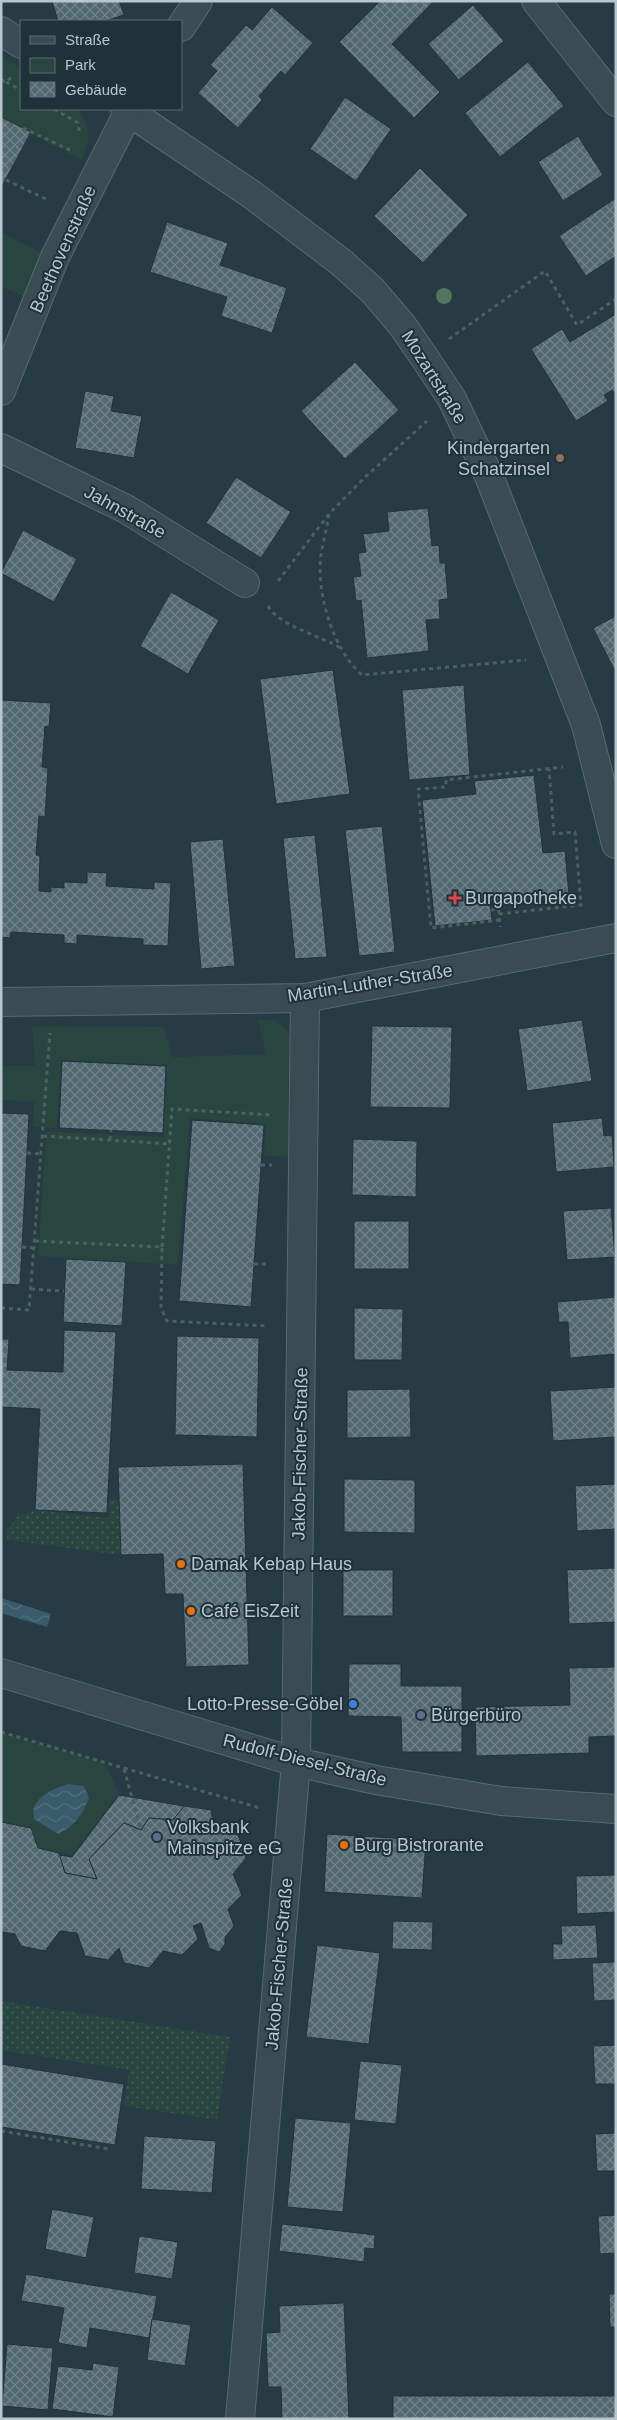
<svg xmlns="http://www.w3.org/2000/svg" width="617" height="2420" font-family="Helvetica,sans-serif">
	<style>
		.grass { fill: url(#grass-dots) }
		.green { fill: #284540 }
		.water { fill: url(#water-waves) }
		.building { fill: url(#building-cross-hatch); stroke: #21333b }
		.lines { fill: none; stroke-linecap: round; stroke-linejoin: round }
		.street-casing { stroke: #596970; stroke-width: 30 }
		.path { stroke: #49625e; stroke-width: 3; stroke-dasharray: 4 4; stroke-linecap: butt }
		.street { stroke: #3b4b53; stroke-width: 28 }
		.tree { fill: #53745f }
		.education-dot { fill: #8d6e63; stroke: #1f3139; stroke-width: 2 }
		.health-dot { fill: #e0444e; stroke: #1f3139; stroke-width: 2 }
		.food-dot { fill: #e8710a; stroke: #1f3139; stroke-width: 2 }
		.shop-dot { fill: #3f7fe0; stroke: #1f3139; stroke-width: 2 }
		.service-dot { fill: #5c6f8a; stroke: #1f3139; stroke-width: 2 }
		.labels { text-anchor: middle; dominant-baseline: central; stroke-width: 4; stroke-linejoin: round; paint-order: stroke }
		.street-label { font-size: 18px; fill: #b8c6cd; stroke: #1f3139 }
		.poi-label { font-size: 18px; fill: #b8c6cd; stroke: #1f3139; text-anchor: start }
	</style>
	<defs>
		<pattern id="grass-dots" width="8" height="8" patternUnits="userSpaceOnUse" patternTransform="scale(1.25)"><rect width="8" height="8" fill="#284540"/><path d="M2 2h.1M6 6h.1" fill="none" stroke="#455e5a" stroke-width="1.8" stroke-linecap="round"/></pattern>
		<pattern id="water-waves" width="16" height="10" patternUnits="userSpaceOnUse" patternTransform="scale(1.25)"><rect width="16" height="10" fill="#395b6b"/><path d="M0 5q4-4 8 0t8 0" fill="none" stroke="#54717f"/></pattern>
		<pattern id="building-cross-hatch" width="8" height="8" patternUnits="userSpaceOnUse" patternTransform="scale(1.25)"><rect width="8" height="8" fill="#526871"/><path d="M0 0l8 8M0 8l8-8" fill="none" stroke="#70838a"/></pattern>
	</defs>
	<rect width="100%" height="100%" fill="#263b44"/>
	<g class="grass">
		<polygon points="109,1500 119,1500 121,1555 7,1540 7,1530 18,1516 35,1510 109,1518"/>
		<polygon points="1,2001 230,2037 217,2120 124,2106 129,2070 1,2050"/>
	</g>
	<g class="green">
		<path d="M 1,55 L 21,68 L 21,109 L 78,109 C 92,131 91,137 81,160 L 1,117 Z"/>
		<polygon points="1,232 42,253 24,297 1,286"/>
		<polygon points="258,1020 276,1020 286,1029 292,1039 290,1157 264,1156 266,1124 190,1118 178,1265 38,1256 46,1131 163,1137 167,1065 61,1060 57,1128 33,1127 34,1102 1,1100 1,1066 35,1066 32,1026 164,1027 172,1057 266,1054"/>
		<polygon points="1,1732 105,1763 119,1793 72,1855 38,1848 31,1828 1,1822"/>
	</g>
	<g class="water">
		<polygon points="1,1598 51,1614 47,1627 1,1613"/>
		<path d="M 69,1784 L 84,1786 L 89,1798 C 83,1814 74,1827 58,1834 L 34,1819 L 33,1810 C 36,1796 57,1787 69,1784 Z"/>
	</g>
	<g class="building">
		<polygon points="52,1 119,1 124,15 105,21 58,21"/>
		<polygon points="380,1 434,1 392,44 440,92 414,118 339,42"/>
		<polygon points="473,5 504,41 459,80 428,44"/>
		<polygon points="272,7 313,43 285,75 281,71 259,96 262,100 238,128 198,93 217,71 210,65 246,25 252,30"/>
		<polygon points="528,62 564,106 500,157 465,113"/>
		<polygon points="345,97 391,129 356,181 310,149"/>
		<polygon points="1,117 31,132 1,188"/>
		<polygon points="578,136 603,175 563,201 538,162"/>
		<polygon points="420,168 468,215 423,263 374,216"/>
		<polygon points="616,198 616,256 586,276 559,236"/>
		<polygon points="167,222 228,243 220,265 287,288 272,333 221,316 227,297 150,272"/>
		<polygon points="616,314 616,395 612,390 604,395 608,401 576,421 531,349 562,329 570,342"/>
		<polygon points="355,362 399,410 345,459 301,411"/>
		<polygon points="85,391 114,396 111,411 142,416 134,458 75,448"/>
		<polygon points="236,477 291,512 261,558 206,523"/>
		<polygon points="428,508 432,546 439,545 440,563 445,563 448,599 439,600 440,619 426,620 429,651 367,658 361,600 356,601 353,577 361,576 358,553 366,552 363,534 389,531 387,512"/>
		<polygon points="23,530 77,559 54,602 1,573"/>
		<polygon points="171,592 219,620 188,674 140,646"/>
		<polygon points="616,616 616,673 593,628"/>
		<polygon points="333,670 350,794 276,804 260,679"/>
		<polygon points="464,685 470,775 409,780 402,690"/>
		<polygon points="1,700 51,703 49,727 45,726 42,767 48,768 45,817 39,816 36,855 40,856 39,891 51,892 51,887 64,888 64,882 87,883 87,872 107,873 106,886 154,889 154,882 171,883 168,946 143,945 143,939 77,935 77,944 64,943 64,935 11,932 10,938 1,937"/>
		<polygon points="534,775 543,853 565,851 569,895 490,903 492,920 435,926 422,800 476,794 474,781"/>
		<polygon points="382,826 395,952 359,956 345,830"/>
		<polygon points="315,835 327,957 295,959 283,838"/>
		<polygon points="223,839 235,966 201,969 190,842"/>
		<polygon points="582,1020 592,1081 527,1091 518,1029"/>
		<polygon points="372,1026 452,1027 450,1108 370,1107"/>
		<polygon points="62,1061 166,1066 163,1133 59,1128"/>
		<polygon points="1,1113 29,1114 20,1285 1,1284"/>
		<polygon points="602,1118 604,1136 612,1135 614,1167 556,1172 552,1123"/>
		<polygon points="192,1120 264,1125 251,1307 179,1301"/>
		<polygon points="353,1139 417,1141 416,1197 352,1195"/>
		<polygon points="611,1208 615,1257 567,1260 563,1211"/>
		<rect x="354" y="1221" width="55" height="48"/>
		<polygon points="66,1259 126,1262 122,1326 63,1322"/>
		<polygon points="616,1297 616,1354 570,1358 568,1322 559,1322 557,1302"/>
		<polygon points="354,1308 403,1309 402,1360 354,1360"/>
		<polygon points="64,1330 116,1332 107,1513 35,1510 40,1409 1,1407 1,1339 9,1339 7,1370 63,1372"/>
		<polygon points="177,1336 259,1338 257,1437 175,1435"/>
		<polygon points="616,1387 616,1437 553,1441 550,1391"/>
		<polygon points="410,1389 411,1437 347,1438 347,1390"/>
		<polygon points="243,1464 249,1665 186,1667 183,1594 165,1594 163,1554 121,1555 118,1467"/>
		<polygon points="344,1479 415,1480 415,1533 344,1532"/>
		<polygon points="616,1484 616,1529 577,1531 575,1486"/>
		<polygon points="616,1568 616,1622 569,1624 567,1570"/>
		<rect x="343" y="1570" width="50" height="46"/>
		<polygon points="349,1664 401,1664 401,1686 462,1686 462,1752 402,1752 401,1717 348,1716"/>
		<polygon points="616,1667 616,1736 589,1737 589,1753 476,1756 475,1707 570,1705 569,1668"/>
		<polygon points="119,1795 184,1806 173,1820 149,1818 141,1830 124,1823 89,1859 97,1879 65,1873 59,1855 72,1857"/>
		<polygon points="184,1806 211,1810 215,1832 238,1835 246,1858 233,1874 242,1895 228,1909 234,1926 225,1937 225,1944 219,1952 209,1948 201,1923 193,1926 198,1939 182,1955 163,1951 149,1968 124,1963 119,1948 108,1960 85,1956 77,1933 60,1931 45,1951 21,1946 15,1934 1,1932 1,1822 31,1828 38,1848 59,1853 65,1873 97,1879 89,1859 124,1823 141,1830 149,1818 173,1820"/>
		<polygon points="327,1834 426,1840 422,1898 324,1892"/>
		<polygon points="616,1875 616,1912 577,1914 576,1876"/>
		<polygon points="393,1921 433,1922 432,1950 392,1949"/>
		<polygon points="596,1925 598,1958 553,1960 553,1944 562,1944 561,1926"/>
		<polygon points="317,1945 380,1953 369,2044 306,2037"/>
		<polygon points="616,1962 616,2000 594,2001 592,1963"/>
		<polygon points="616,2045 616,2084 595,2084 593,2046"/>
		<polygon points="360,2061 402,2065 396,2124 354,2120"/>
		<polygon points="1,2064 124,2084 115,2145 1,2127"/>
		<polygon points="295,2118 351,2123 343,2212 287,2207"/>
		<polygon points="616,2133 616,2171 597,2171 595,2134"/>
		<polygon points="144,2136 216,2141 212,2193 141,2189"/>
		<polygon points="52,2209 94,2217 86,2258 45,2249"/>
		<polygon points="616,2215 616,2253 600,2254 598,2216"/>
		<polygon points="282,2224 375,2235 374,2249 365,2248 364,2262 279,2251"/>
		<polygon points="139,2236 178,2242 172,2279 134,2273"/>
		<polygon points="26,2274 157,2296 149,2338 90,2328 87,2348 58,2343 64,2308 21,2301"/>
		<polygon points="609,2294 616,2294 616,2327 610,2327"/>
		<polygon points="344,2303 349,2419 282,2419 281,2387 268,2387 266,2333 280,2332 279,2306"/>
		<polygon points="152,2319 191,2325 185,2366 147,2360"/>
		<polygon points="7,2344 53,2348 48,2410 2,2406"/>
		<polygon points="93,2363 119,2367 113,2417 52,2409 58,2366 92,2370"/>
		<rect x="393" y="2396" width="223" height="23"/>
	</g>
	<g class="lines">
		<g class="street-casing">
			<g id="street">
				<polyline points="536,1 616,102"/>
				<polyline points="181,27 198,1"/>
				<polyline points="1,31 21,44"/>
				<polyline points="125,109 251,194 342,263 373,291 402,325 424,357 452,399 489,476 586,725 616,844"/>
				<polyline points="1,391 55,257 130,109"/>
				<polyline points="1,448 126,509 245,583"/>
				<polyline points="1,1002 305,998 616,938"/>
				<polyline points="1,1673 296,1762 376,1780 501,1801 616,1809"/>
				<polyline points="240,2419 296,1762 305,998"/>
			</g>
		</g>
		<g class="path">
			<polyline points="1,80 6,82 13,76"/>
			<polyline points="6,82 21,90"/>
			<polyline points="54,109 78,123 80,135"/>
			<polyline points="23,128 72,151"/>
			<polyline points="6,180 48,200"/>
			<polyline points="449,339 545,271 577,325 616,299"/>
			<path d="M 329,514 C 327,528 323,542 321,555 C 316,593 333,650 362,675 L 526,660"/>
			<polyline points="278,581 329,514 363,479 427,421"/>
			<path d="M 268,606 C 279,626 322,636 342,649"/>
			<polyline points="498,902 500,927"/>
			<polyline points="491,910 498,909"/>
			<polyline points="499,914 581,905 575,832 554,834 549,769"/>
			<polyline points="500,920 431,928 418,789 446,787 446,780 563,767"/>
			<polyline points="43,1136 170,1144"/>
			<polyline points="110,1140 111,1130"/>
			<polyline points="27,1153 41,1154"/>
			<polyline points="261,1165 272,1165"/>
			<polyline points="35,1241 162,1247 161,1308 167,1321 268,1326"/>
			<polyline points="22,1247 35,1248"/>
			<polyline points="162,1247 172,1109 273,1115"/>
			<polyline points="254,1264 269,1264"/>
			<polyline points="31,1289 64,1291"/>
			<polyline points="1,1308 29,1310 50,1033"/>
			<polyline points="1,1732 260,1808"/>
			<polyline points="124,1769 141,1830"/>
			<polyline points="1,2131 109,2149"/>
		</g>
		<use href="#street" class="street"/>
	</g>
	<circle class="tree" cx="444" cy="296" r="8"/>
	<circle class="education-dot" cx="560" cy="458" r="5"/>
	<path class="health-dot" d="M452.5 890.5h5v5h5v5h-5v5h-5v-5h-5v-5h5z"/>
	<g class="food-dot">
		<circle cx="181" cy="1564" r="5"/>
		<circle cx="191" cy="1611" r="5"/>
		<circle cx="344" cy="1845" r="5"/>
	</g>
	<circle class="shop-dot" cx="353" cy="1704" r="5"/>
	<g class="service-dot">
		<circle cx="421" cy="1715" r="5"/>
		<circle cx="157" cy="1837" r="5"/>
	</g>
	<g class="labels">
		<g class="street-label">
			<text transform="translate(63 249) rotate(-66)">Beethovenstraße</text>
			<text transform="translate(434 377) rotate(58)">Mozartstraße</text>
			<text transform="translate(125 512) rotate(29)">Jahnstraße</text>
			<text transform="translate(370 983) rotate(-9)">Martin-Luther-Straße</text>
			<text transform="translate(300 1454) rotate(-89)">Jakob-Fischer-Straße</text>
			<text transform="translate(305 1760) rotate(14)">Rudolf-Diesel-Straße</text>
			<text transform="translate(279 1964) rotate(-85)">Jakob-Fischer-Straße</text>
		</g>
		<g class="poi-label">
			<text x="550" y="448" text-anchor="end">Kindergarten<tspan x="550" dy="21">Schatzinsel</tspan></text>
			<text x="465" y="898">Burgapotheke</text>
			<text x="191" y="1564">Damak Kebap Haus</text>
			<text x="201" y="1611">Café EisZeit</text>
			<text x="343" y="1704" text-anchor="end">Lotto-Presse-Göbel</text>
			<text x="431" y="1715">Bürgerbüro</text>
			<text x="167" y="1827">Volksbank<tspan x="167" dy="21">Mainspitze eG</tspan></text>
			<text x="354" y="1845">Burg Bistrorante</text>
		</g>
	</g>
	<rect width="617" height="2420" fill="none" stroke="#b8c6cd" stroke-width="5"/>
	<rect x="20" y="20" width="162" height="90" fill="#1f3139" stroke="#5c6d74"/>
	<rect x="30" y="36" width="25" height="8" fill="#3b4b53" stroke="#5c6d74"/>
	<text x="65" y="45" font-size="15" fill="#b8c6cd">Straße</text>
	<rect x="30" y="58" width="25" height="15" fill="#284540" stroke="#5c6d74"/>
	<text x="65" y="70" font-size="15" fill="#b8c6cd">Park</text>
	<rect x="30" y="82" width="25" height="15" fill="url(#building-cross-hatch)" stroke="#5c6d74"/>
	<text x="65" y="95" font-size="15" fill="#b8c6cd">Gebäude</text>
</svg>
